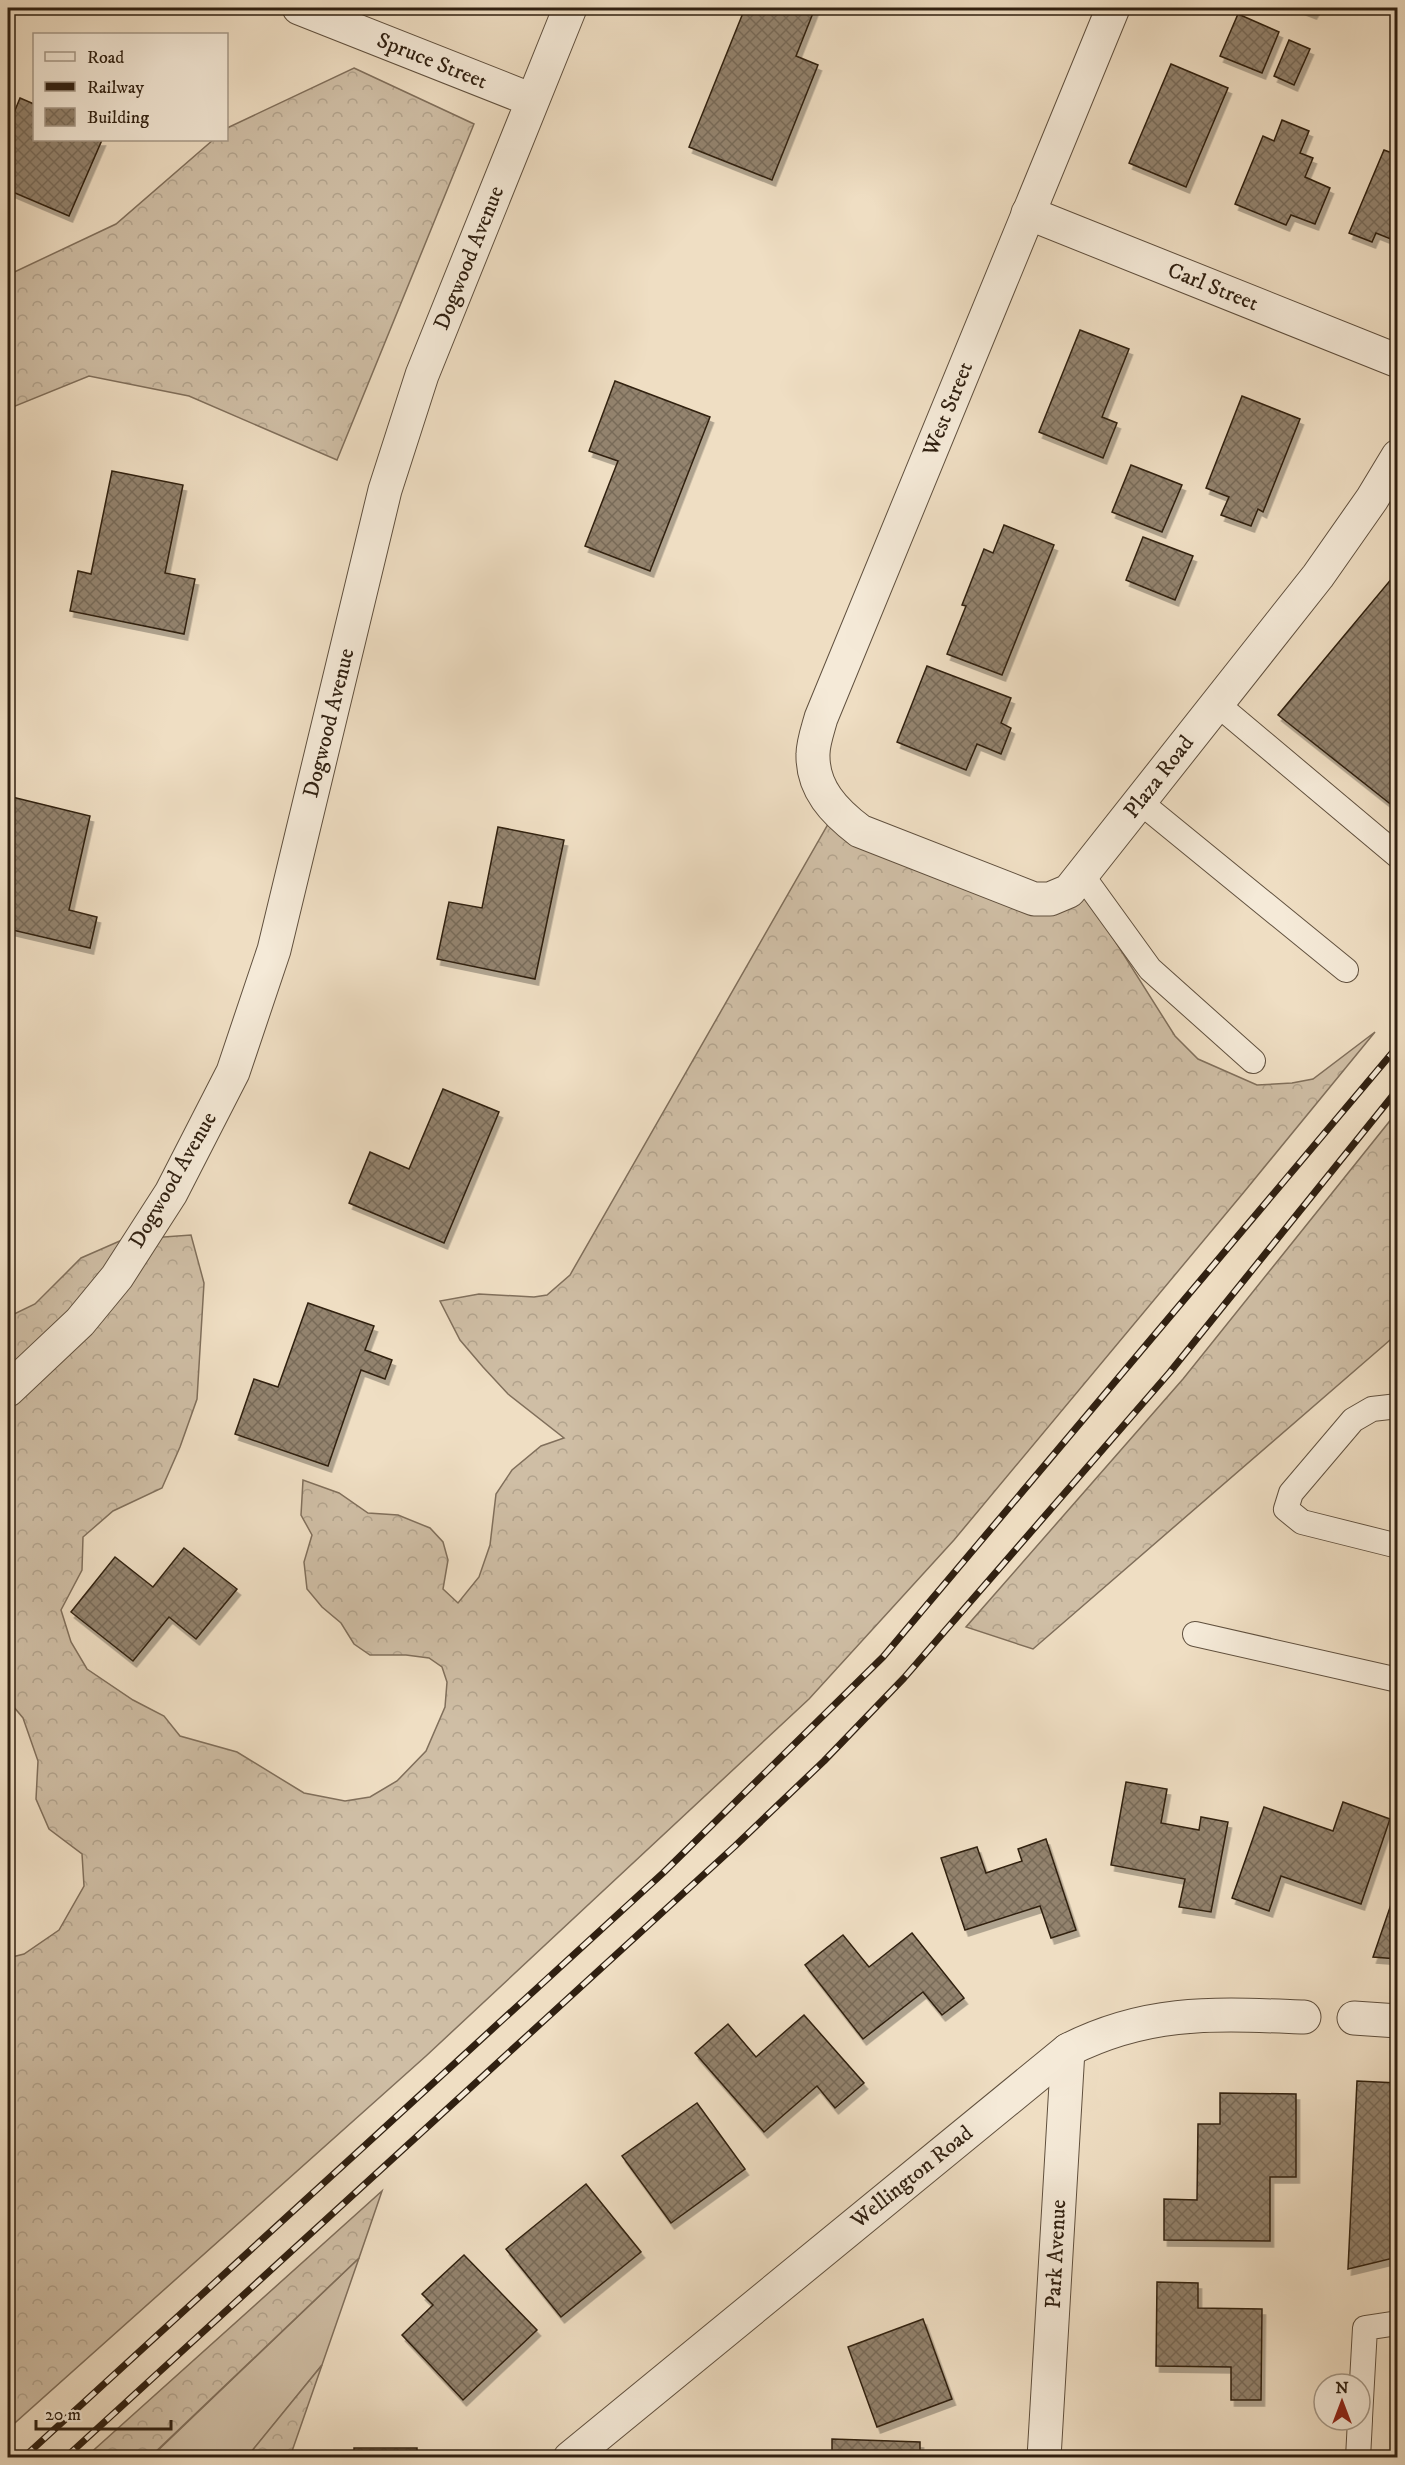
<svg xmlns="http://www.w3.org/2000/svg" width="1405" height="2465" font-family="'IM FELL DW Pica',serif">
	<style>
		.grass { fill: #cfbea5; stroke: #806f5b; stroke-width: 1.5 }
		.forest { fill: url(#forest-crowns); stroke: #806f5b; stroke-width: 1.5 }
		.building { fill: url(#building-cross-hatch); stroke: #302011; stroke-width: 1.5; filter: url(#shadow) }
		.lines { fill: none; stroke-linecap: round; stroke-linejoin: round }
		.lane-casing { stroke: #60503e; stroke-width: 26 }
		.street-casing { stroke: #60503e; stroke-width: 35 }
		.lane { stroke: #f5ead8; stroke-width: 24 }
		.street { stroke: #f5ead8; stroke-width: 33 }
		.rail-casing { stroke: #302011; stroke-width: 7 }
		.rail { stroke: #f5ead8; stroke-width: 4.5; stroke-dasharray: 14; stroke-linecap: butt }
		.labels { text-anchor: middle; dominant-baseline: central; stroke-width: 4.5; stroke-linejoin: round; paint-order: stroke }
		.street-label { font-size: 22px; fill: #302011; stroke: #f5ead8 }
	</style>
	<defs>
		<pattern id="forest-crowns" width="20" height="18" patternUnits="userSpaceOnUse" patternTransform="scale(1.5)"><rect width="20" height="18" fill="#cfbea5"/><path d="M2 6a3 3 0 1 1 6 0M12 15a3 3 0 1 1 6 0" fill="none" stroke="#b2a38d"/></pattern>
		<pattern id="building-cross-hatch" width="8" height="8" patternUnits="userSpaceOnUse" patternTransform="scale(1.5)"><rect width="8" height="8" fill="#93836e"/><path d="M0 0l8 8M0 8l8-8" fill="none" stroke="#786b59"/></pattern>
		<filter id="shadow"><feDropShadow dx="3.5" dy="6" stdDeviation="0" flood-color="#0004"/></filter>
	</defs>
	<rect width="100%" height="100%" fill="#efdec3"/>
	<filter id="stains"><feTurbulence type="fractalNoise" baseFrequency=".00333" numOctaves="4"/><feColorMatrix values="0 0 0 0 .2 0 0 0 0 .09 0 0 0 0 .02 0 0 0 .5 -.17"/></filter>
	<radialGradient id="worn" r=".72"><stop offset=".6" stop-color="#630" stop-opacity="0"/><stop offset="1" stop-color="#630" stop-opacity=".3"/></radialGradient>
	<polygon class="grass" points="359,2258 322,2365 247,2457 150,2458"/>
	<g class="forest">
		<polygon points="354,68 474,124 337,460 189,396 89,376 8,409 8,275 116,224 213,140 226,140 227,128"/>
		<polygon points="835,812 1034,899 1081,887 1175,1036 1198,1059 1257,1085 1292,1083 1313,1079 1375,1032 1244,1192 954,1540 809,1699 426,2056 8,2429 8,1958 24,1954 59,1930 84,1886 82,1854 49,1829 36,1799 38,1761 23,1718 8,1700 8,1317 35,1304 81,1258 122,1240 191,1235 204,1283 197,1399 180,1447 162,1488 113,1511 83,1537 82,1570 61,1610 71,1642 87,1669 133,1700 164,1716 180,1736 237,1752 304,1793 345,1801 370,1797 397,1781 426,1751 445,1707 447,1682 442,1667 429,1658 406,1655 370,1655 354,1644 341,1623 322,1607 307,1589 304,1562 312,1535 301,1515 303,1480 339,1493 368,1513 398,1515 430,1528 443,1542 448,1560 443,1589 458,1603 479,1577 490,1545 496,1494 512,1470 541,1446 564,1438 508,1394 483,1367 460,1340 440,1301 479,1294 534,1297 547,1295 570,1275"/>
		<polygon points="1397,1112 1397,1334 1033,1649 966,1627 1183,1379"/>
		<polygon points="382,2191 359,2258 150,2457 86,2457"/>
		<polygon points="322,2365 290,2457 247,2457"/>
	</g>
	<g class="building">
		<polygon points="745,8 815,8 796,56 818,65 772,180 689,147"/>
		<polygon points="1300,8 1316,8 1313,13"/>
		<polygon points="1238,14 1279,32 1262,73 1220,56"/>
		<polygon points="1289,40 1310,49 1294,85 1274,76"/>
		<polygon points="1171,64 1228,88 1186,187 1129,163"/>
		<polygon points="20,98 34,104 34,140 102,140 69,216 8,190 8,118 11,120"/>
		<polygon points="1282,120 1309,131 1300,153 1313,158 1305,177 1330,188 1315,224 1291,215 1286,225 1235,204 1263,136 1274,141"/>
		<polygon points="1384,150 1398,155 1398,242 1376,233 1372,242 1349,233"/>
		<polygon points="1080,330 1129,349 1102,417 1117,423 1103,458 1039,432"/>
		<polygon points="615,381 710,417 650,571 585,546 618,461 589,451"/>
		<polygon points="1242,396 1300,419 1263,512 1258,509 1251,526 1221,515 1229,497 1206,488"/>
		<polygon points="1131,465 1182,485 1162,532 1112,512"/>
		<polygon points="112,471 183,485 165,573 195,579 184,634 70,611 78,571 91,574"/>
		<polygon points="1004,525 1054,545 1002,675 947,654 966,606 962,605 984,549 993,553"/>
		<polygon points="1143,537 1193,556 1175,600 1126,580"/>
		<polygon points="1398,571 1398,810 1278,715"/>
		<polygon points="927,666 1011,698 1001,723 1011,728 1001,754 977,744 966,770 897,742"/>
		<polygon points="8,796 90,816 69,910 97,917 90,948 8,929 8,872 12,851 8,850"/>
		<polygon points="498,827 564,840 535,979 437,959 449,902 482,908"/>
		<polygon points="443,1089 499,1112 444,1243 349,1203 370,1152 409,1169"/>
		<polygon points="308,1303 374,1326 365,1350 392,1360 385,1379 361,1370 328,1466 235,1434 254,1379 278,1387"/>
		<polygon points="184,1548 237,1589 196,1639 169,1617 133,1661 71,1612 115,1557 153,1587"/>
		<polygon points="1126,1782 1167,1789 1161,1823 1199,1830 1201,1817 1228,1822 1211,1912 1179,1907 1185,1879 1111,1865"/>
		<polygon points="1343,1802 1390,1819 1361,1904 1281,1876 1269,1911 1232,1898 1264,1807 1333,1831"/>
		<polygon points="1046,1839 1076,1930 1051,1938 1040,1906 965,1930 941,1858 977,1847 986,1873 1022,1861 1018,1849"/>
		<polygon points="1398,1884 1398,1959 1373,1957"/>
		<polygon points="912,1933 964,1998 942,2015 923,1992 863,2039 805,1965 843,1935 869,1967"/>
		<polygon points="804,2015 864,2083 835,2108 817,2086 764,2132 695,2053 728,2024 756,2057"/>
		<polygon points="1357,2081 1398,2083 1398,2257 1348,2269"/>
		<polygon points="1220,2093 1296,2094 1296,2177 1270,2177 1270,2241 1164,2240 1164,2199 1197,2200 1198,2124 1220,2124"/>
		<polygon points="697,2103 745,2169 671,2223 622,2156"/>
		<polygon points="586,2184 641,2252 561,2317 506,2249"/>
		<polygon points="464,2255 537,2330 463,2400 402,2335 433,2305 422,2294"/>
		<polygon points="1157,2282 1198,2283 1198,2308 1262,2309 1261,2400 1231,2400 1231,2367 1156,2366"/>
		<polygon points="923,2319 952,2399 877,2427 848,2347"/>
		<polygon points="832,2439 920,2442 920,2458 832,2458"/>
		<rect x="354" y="2448" width="63" height="10"/>
	</g>
	<g class="lines">
		<g class="lane-casing">
			<g id="lane">
				<polyline points="1217,704 1398,856"/>
				<polyline points="1140,802 1346,970"/>
				<polyline points="1082,875 1150,969 1253,1061"/>
				<polyline points="1398,1406 1372,1409 1353,1420 1291,1493 1286,1509 1302,1522 1398,1546"/>
				<polyline points="1195,1634 1398,1680"/>
				<polyline points="1360,2418 1365,2328 1398,2323"/>
				<polyline points="1358,2458 1360,2420"/>
			</g>
		</g>
		<g class="street-casing">
			<g id="street">
				<polyline points="299,8 532,100"/>
				<path d="M 1113,8 L 821,718 C 818,729 813,743 813,754 C 812,789 835,812 860,831 L 1034,899 L 1050,899 L 1069,891 L 1318,576 L 1372,499 L 1398,456"/>
				<polyline points="1028,213 1398,361"/>
				<polyline points="8,1390 80,1322 117,1277 171,1193 233,1072 274,950 385,490 422,375 570,8"/>
				<polyline points="1354,2018 1398,2021"/>
				<path d="M 570,2458 L 1068,2050 C 1149,2009 1216,2014 1304,2017"/>
				<polyline points="1044,2458 1068,2050"/>
			</g>
		</g>
		<use href="#lane" class="lane"/>
		<use href="#street" class="street"/>
		<g class="rail-casing">
			<g id="rail">
				<polyline points="23,2458 663,1873 883,1657 1398,1046"/>
				<polyline points="65,2458 735,1846 824,1761 904,1678 1170,1372 1398,1089"/>
			</g>
		</g>
		<use href="#rail" class="rail"/>
	</g>
	<g class="labels">
		<g class="street-label">
			<text transform="translate(432 61) rotate(22)">Spruce Street</text>
			<text transform="translate(469 258) rotate(-68)">Dogwood Avenue</text>
			<text transform="translate(1213 287) rotate(22)">Carl Street</text>
			<text transform="translate(948 409) rotate(-68)">West Street</text>
			<text transform="translate(329 723) rotate(-76)">Dogwood Avenue</text>
			<text transform="translate(1159 777) rotate(-52)">Plaza Road</text>
			<text transform="translate(173 1180) rotate(-60)">Dogwood Avenue</text>
			<text transform="translate(912 2177) rotate(-39)">Wellington Road</text>
			<text transform="translate(1056 2254) rotate(-87)">Park Avenue</text>
		</g>
	</g>
	<rect width="1405" height="2465" fill="none" stroke="#efdec3" stroke-width="30"/>
	<rect x="9" y="9" width="1387" height="2447" fill="none" stroke="#302011" stroke-width="3"/>
	<rect x="15" y="15" width="1375" height="2435" fill="none" stroke="#302011" stroke-width="1.5"/>
	<rect x="33" y="33" width="195" height="108" fill="#f5ead8" stroke="#a69988" stroke-width="1.5"/>
	<rect x="45" y="52" width="30" height="9" fill="#f5ead8" stroke="#a69988" stroke-width="1.5"/>
	<text x="87" y="63" font-size="18" fill="#302011">Road</text>
	<rect x="45" y="82" width="30" height="9" fill="#302011" stroke="#a69988" stroke-width="1.5"/>
	<text x="87" y="93" font-size="18" fill="#302011">Railway</text>
	<rect x="45" y="108" width="30" height="18" fill="url(#building-cross-hatch)" stroke="#a69988" stroke-width="1.5"/>
	<text x="87" y="123" font-size="18" fill="#302011">Building</text>
	<g transform="translate(1342 2402)"><circle r="28" fill="#f5ead8" stroke="#a69988" stroke-width="1.5"/>
	<path d="M0-4.5L10 22L0 15L-10 22Z" fill="#8f2418"/>
	<text y="-9" font-size="16" font-weight="bold" text-anchor="middle" fill="#302011">N</text>
	</g>
	<path d="M36 2420v9h135v-9" fill="none" stroke="#302011" stroke-width="3"/>
	<text x="45" y="2420" font-size="18" fill="#302011" stroke="#f5ead8" stroke-width="4.5" paint-order="stroke">20 m</text>
	<rect width="100%" height="100%" filter="url(#stains)"/>
	<rect width="100%" height="100%" fill="url(#worn)"/>
</svg>
